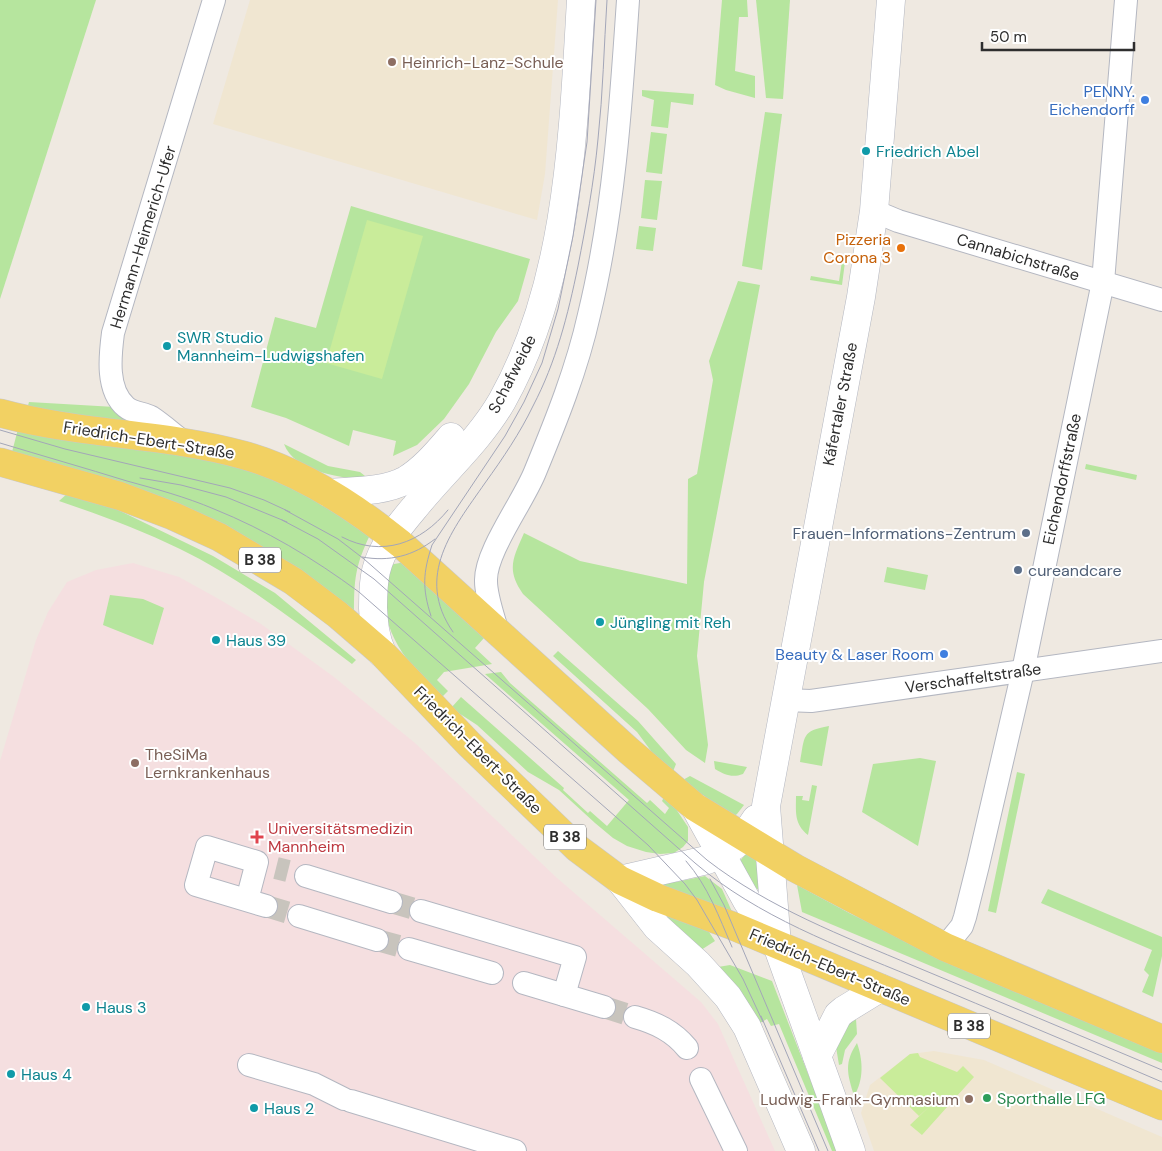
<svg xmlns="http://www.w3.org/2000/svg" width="1162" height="1151" font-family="'DM Sans',sans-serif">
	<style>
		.education { fill: #f0e6d1 }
		.medical { fill: #f5dfe0 }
		.green { fill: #b6e59e }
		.pitch { fill: #c9ec9a }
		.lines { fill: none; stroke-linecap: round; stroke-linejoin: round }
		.minor-tunnel { stroke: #c8c4bd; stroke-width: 22; stroke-dasharray: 22 11; stroke-linecap: butt }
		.minor-casing { stroke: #b4b7c1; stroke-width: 24 }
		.secondary-casing { stroke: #b4b7c1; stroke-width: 29 }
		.primary-casing { stroke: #c9c9c9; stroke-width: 29 }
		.minor { stroke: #fff; stroke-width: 22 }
		.secondary { stroke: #fff; stroke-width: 28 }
		.primary { stroke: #f2d163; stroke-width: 28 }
		.tram { stroke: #a3a6b8; stroke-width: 1 }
		.education-dot { fill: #8d6e63; stroke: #fff; stroke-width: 2 }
		.shop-dot { fill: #3f7fe0; stroke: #fff; stroke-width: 2 }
		.culture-dot { fill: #0f9aa8; stroke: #fff; stroke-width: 2 }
		.food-dot { fill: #e8710a; stroke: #fff; stroke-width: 2 }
		.service-dot { fill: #5c6f8a; stroke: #fff; stroke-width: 2 }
		.health-dot { fill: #e0444e; stroke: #fff; stroke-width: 2 }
		.leisure-dot { fill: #2e9e5b; stroke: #fff; stroke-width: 2 }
		.labels { text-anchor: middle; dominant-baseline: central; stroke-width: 4; stroke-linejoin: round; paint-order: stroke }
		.shield { fill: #fff; stroke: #6d6d6d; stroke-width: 1 }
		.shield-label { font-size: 15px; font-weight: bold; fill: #2e2e2e }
		.education-label { font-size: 16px; fill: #785e54; stroke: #fff; text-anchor: start }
		.shop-label { font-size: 16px; fill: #366cbe; stroke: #fff; text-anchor: end }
		.culture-label { font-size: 16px; fill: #0d838f; stroke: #fff; text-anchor: start }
		.street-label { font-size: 16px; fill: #2e2e2e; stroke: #fff }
		.food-label { font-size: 16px; fill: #c56008; stroke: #fff; text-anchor: end }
		.service-label { font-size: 16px; fill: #4e5e75; stroke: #fff; text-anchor: end }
		.health-label { font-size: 16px; fill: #be3a42; stroke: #fff; text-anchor: start }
		.leisure-label { font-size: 16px; fill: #27864d; stroke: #fff; text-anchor: start }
	</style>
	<rect width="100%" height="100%" fill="#efe9e1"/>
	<g class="education">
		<polygon points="250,0 558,0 545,174 537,220 213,124"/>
		<polygon points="934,1051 984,1060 1162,1137 1162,1151 874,1151 861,1113 870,1085 910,1054"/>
	</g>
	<polygon class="medical" points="133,563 179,577 217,598 261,624 334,677 415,743 557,878 701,1002 718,1024 775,1151 0,1151 0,761 36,640 48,612 67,582 96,570"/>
	<g class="green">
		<polygon points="0,0 96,0 0,299"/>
		<polygon points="722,0 747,0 748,17 739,17 735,71 755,76 755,98 726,90 715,85"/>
		<polygon points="756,0 790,0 783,99 766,98"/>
		<polygon points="642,90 694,94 693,105 671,102 668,128 651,126 654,100 642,96"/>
		<polygon points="765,112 782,114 762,270 742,266"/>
		<polygon points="651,132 667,134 662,174 646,172"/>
		<polygon points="645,180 662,181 657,220 641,218"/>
		<polygon points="351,206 530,259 518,301 496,332 469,384 444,419 417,445 393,456 396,441 353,430 349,446 286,418 251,407 275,317 316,328"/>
		<polygon points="639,226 656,228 653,251 636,249"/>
		<polygon points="842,261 845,262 842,285 810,280 811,276 839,281"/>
		<path d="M 738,281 L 760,285 L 704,582 L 697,656 L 708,745 L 705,763 L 686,750 L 648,709 L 523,594 C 506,570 513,558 524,533 L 580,561 L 687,584 L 688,479 L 697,474 L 713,380 L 709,361 Z"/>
		<polygon points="29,402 115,407 152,424 27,409"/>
		<path d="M 18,429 L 206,458 L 244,467 L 319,499 L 370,535 C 355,566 354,580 354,614 L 12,452 Z"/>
		<path d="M 284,444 L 328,466 L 360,472 L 370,480 C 345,479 294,472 284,444 Z"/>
		<polygon points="1086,464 1137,475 1136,480 1085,469"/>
		<path d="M 68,493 L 116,509 L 213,556 L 275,593 L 356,660 L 352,664 C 297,623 242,579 180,549 C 141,530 100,515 59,501 Z"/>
		<path d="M 405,562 L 484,638 L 475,648 L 492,664 L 444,672 L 437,680 L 448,691 L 440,699 C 414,668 383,639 385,596 C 386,586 388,575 389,565 Z"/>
		<polygon points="887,567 928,575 925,590 884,582"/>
		<polygon points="110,595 143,599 164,608 153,645 103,625"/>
		<polygon points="558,651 638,721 676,764 672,774 660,763 637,732 553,656"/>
		<polygon points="501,672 510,683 647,803 650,800 665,814 669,808 662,801 664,797 676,809 688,827 688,841 683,847 674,853 660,854 646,852 627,846 613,838 595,823 559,790 528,772 477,725 451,708 461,697 564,788 563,790 588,813 590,811 607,826 629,800 485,674"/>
		<path d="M 829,726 L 822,766 L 800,762 C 805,736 801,731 829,726 Z"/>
		<polygon points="920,758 936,761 918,846 862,812 873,764"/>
		<path d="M 714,761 L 747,767 L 743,774 C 732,778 725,775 715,769 Z"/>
		<polygon points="1017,772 1025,774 996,913 988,911"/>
		<polygon points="690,776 744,805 737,814 733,817 681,781"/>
		<path d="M 812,785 L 817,786 L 808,835 C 794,824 796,812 796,796 L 803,796 L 802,800 L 809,801 Z"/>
		<polygon points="746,854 762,863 768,896 748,883 738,863"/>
		<polygon points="705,876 722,889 733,914 653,884 654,879 676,882"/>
		<polygon points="797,885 851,914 959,966 1162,1051 1162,1063 802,912"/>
		<polygon points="1048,889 1162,937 1162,956 1153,997 1142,992 1149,975 1144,970 1152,950 1041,903"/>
		<polygon points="667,915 707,929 715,941 701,950 665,919"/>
		<polygon points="730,965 772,981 838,1151 832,1151 779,1024 771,1026 767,1019 758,1024 718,967"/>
		<polygon points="856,1019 857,1034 845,1050 842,1064 839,1065 836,1047 842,1025"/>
		<path d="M 857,1043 C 863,1060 864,1080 854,1096 C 847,1073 844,1063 857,1043 Z"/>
	</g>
	<g class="pitch">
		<polygon points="367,220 423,236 382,379 326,363"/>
		<polygon points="918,1053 920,1057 957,1072 963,1066 974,1077 922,1135 910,1125 931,1105 919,1116 880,1078 910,1054"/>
	</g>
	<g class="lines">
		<g class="minor-tunnel">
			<polyline points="276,868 288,871"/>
			<polyline points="391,902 421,911"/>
			<polyline points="266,906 299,916"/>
			<polyline points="377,940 409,949"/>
			<polyline points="604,1007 635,1017"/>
		</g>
		<g class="minor-casing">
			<g id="minor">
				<polyline points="874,211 898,221 1162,300"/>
				<path d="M 185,443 C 174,435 163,425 151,417 C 143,413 133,413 126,407 C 106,390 110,356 113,333 L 214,0"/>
				<path d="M 498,633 C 494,618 486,597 486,581 C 485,552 523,502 535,472 C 556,421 577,369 589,315 C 614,212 621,105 628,0"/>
				<polyline points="785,700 811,701 1162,651"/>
				<polyline points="306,876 391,902"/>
				<polyline points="247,900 257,862 207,847 196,885 266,906"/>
				<polyline points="421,911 575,957 564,995"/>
				<polyline points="299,916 377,940"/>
				<polyline points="945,947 962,926 965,917 978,865 1023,671 1103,282 1126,0"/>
				<polyline points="409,949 492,973"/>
				<polyline points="524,983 604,1007"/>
				<path d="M 635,1017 C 656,1023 673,1031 687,1048"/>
				<polyline points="249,1065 314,1084 344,1099"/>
				<polyline points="701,1079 736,1151"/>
				<polyline points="351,1101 515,1151"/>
			</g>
		</g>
		<g class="secondary-casing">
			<g id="secondary">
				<path d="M 329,493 C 353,491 384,492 406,480 C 424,469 438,452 451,437"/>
				<path d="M 382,653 C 375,638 374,624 373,608 C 373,596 373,583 376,571 C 382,546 399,526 415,507 C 443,472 479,441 502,401 C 569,282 573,134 581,0"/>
				<polyline points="695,807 747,901 776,943"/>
				<polyline points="756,819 743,838 734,846 707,860 620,880 657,927 698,964 728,997 747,1027 801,1151"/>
				<polyline points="817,1056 838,1015 844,1010 880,988"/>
				<polyline points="851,1151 777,945 766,806 861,297 874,211 891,0"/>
			</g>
		</g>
		<g class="primary-casing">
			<g id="primary">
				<path d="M 0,413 C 80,435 164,433 243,455 C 301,471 354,506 401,544 L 628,750 L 695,807 L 795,868 L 945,947 L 1162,1039"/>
				<polyline points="0,462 120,496 173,516 219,537 293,581 338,615 382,653 469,744 577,848 620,880 658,898 733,926 1162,1106"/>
			</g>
		</g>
		<use href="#minor" class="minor"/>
		<use href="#secondary" class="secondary"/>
		<use href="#primary" class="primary"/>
		<g class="tram">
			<polyline points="0,430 65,449 230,488 264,500 290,512"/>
			<path d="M 0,443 C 43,456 85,468 127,481 C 156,489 186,497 214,509 C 266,530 313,558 359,592 L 648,845 L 685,884 L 697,900 L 743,979 L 763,1022"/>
			<polyline points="140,478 181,485 226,497 287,522"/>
			<path d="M 285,510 L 338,539 L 364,559 L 707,860 C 769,908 843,936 914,966 C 997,1001 1080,1035 1162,1070"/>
			<path d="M 282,520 L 318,539 L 374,579 L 695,863 C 758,917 838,946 913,977 C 996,1012 1079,1046 1162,1082"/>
			<path d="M 342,537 C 382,558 421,543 448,510"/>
			<path d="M 362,557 C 390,562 413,556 435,539"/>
			<path d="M 431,616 C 422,588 423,573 432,545 L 505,436 L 524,402 L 542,363 L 558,309 L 573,236 L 587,142 L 596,0"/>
			<path d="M 453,632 C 414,576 453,529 485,483 C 503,458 520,433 533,406 C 556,362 568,315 578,266 C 586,225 594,182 598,139 C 603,93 604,46 607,0"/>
			<path d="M 686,861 C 708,886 719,917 732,947"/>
			<polyline points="710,879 724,905 828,1151"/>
			<polyline points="761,1016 819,1151"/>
		</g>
	</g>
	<g class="education-dot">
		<circle cx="392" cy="62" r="5"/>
		<circle cx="135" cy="763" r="5"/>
		<circle cx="969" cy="1099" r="5"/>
	</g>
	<g class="shop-dot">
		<circle cx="1145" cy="100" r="5"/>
		<circle cx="944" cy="654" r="5"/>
	</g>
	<g class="culture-dot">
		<circle cx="866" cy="151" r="5"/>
		<circle cx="167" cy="346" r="5"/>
		<circle cx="600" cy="622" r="5"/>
		<circle cx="216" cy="640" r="5"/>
		<circle cx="86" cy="1007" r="5"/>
		<circle cx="11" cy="1074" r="5"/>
		<circle cx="254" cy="1108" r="5"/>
	</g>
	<circle class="food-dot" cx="901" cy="248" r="5"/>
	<g class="service-dot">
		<circle cx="1026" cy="533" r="5"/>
		<circle cx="1018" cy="570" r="5"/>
	</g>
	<path class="health-dot" d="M254.5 829.5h5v5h5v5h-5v5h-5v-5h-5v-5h5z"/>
	<circle class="leisure-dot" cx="987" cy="1098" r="5"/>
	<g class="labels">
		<g class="shield">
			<rect x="239" y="547.5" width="42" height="25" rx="4"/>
			<rect x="544" y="824.5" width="42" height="25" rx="4"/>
			<rect x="948" y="1013.5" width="42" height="25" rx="4"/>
		</g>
		<g class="shield-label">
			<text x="260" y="560">B 38</text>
			<text x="565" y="837">B 38</text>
			<text x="969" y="1026">B 38</text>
		</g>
		<g class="education-label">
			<text x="402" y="62">Heinrich-Lanz-Schule</text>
			<text x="145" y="754">TheSiMa<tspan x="145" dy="18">Lernkrankenhaus</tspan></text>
			<text x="959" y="1099" text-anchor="end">Ludwig-Frank-Gymnasium</text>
		</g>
		<g class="shop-label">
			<text x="1135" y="91">PENNY.<tspan x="1135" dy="18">Eichendorff</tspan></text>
			<text x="934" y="654">Beauty &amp; Laser Room</text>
		</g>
		<g class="culture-label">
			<text x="876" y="151">Friedrich Abel</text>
			<text x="177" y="337">SWR Studio<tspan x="177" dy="18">Mannheim-Ludwigshafen</tspan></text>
			<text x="610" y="622">Jüngling mit Reh</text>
			<text x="226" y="640">Haus 39</text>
			<text x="96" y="1007">Haus 3</text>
			<text x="21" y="1074">Haus 4</text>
			<text x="264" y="1108">Haus 2</text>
		</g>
		<g class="street-label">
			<text transform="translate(143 237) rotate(-73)">Hermann-Heimerich-Ufer</text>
			<text transform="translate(1018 257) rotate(17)">Cannabichstraße</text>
			<text transform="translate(512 374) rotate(-63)">Schafweide</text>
			<text transform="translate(840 404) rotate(-79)">Käfertaler Straße</text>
			<text transform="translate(149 440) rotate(9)">Friedrich-Ebert-Straße</text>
			<text transform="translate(1062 479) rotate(-78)">Eichendorffstraße</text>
			<text transform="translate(973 678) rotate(-8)">Verschaffeltstraße</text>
			<text transform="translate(478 750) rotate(45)">Friedrich-Ebert-Straße</text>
			<text transform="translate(830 967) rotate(23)">Friedrich-Ebert-Straße</text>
		</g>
		<g class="food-label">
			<text x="891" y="239">Pizzeria<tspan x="891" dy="18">Corona 3</tspan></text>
		</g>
		<g class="service-label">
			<text x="1016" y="533">Frauen-Informations-Zentrum</text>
			<text x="1028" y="570" text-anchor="start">cureandcare</text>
		</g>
		<g class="health-label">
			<text x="268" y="828">Universitätsmedizin<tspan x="268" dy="18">Mannheim</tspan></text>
		</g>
		<g class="leisure-label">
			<text x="997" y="1098">Sporthalle LFG</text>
		</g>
	</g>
	<path d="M982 42v8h152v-8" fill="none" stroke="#2e2e2e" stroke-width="2.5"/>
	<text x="990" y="42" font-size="15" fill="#2e2e2e" stroke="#ffffff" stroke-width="4" paint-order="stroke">50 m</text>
</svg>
